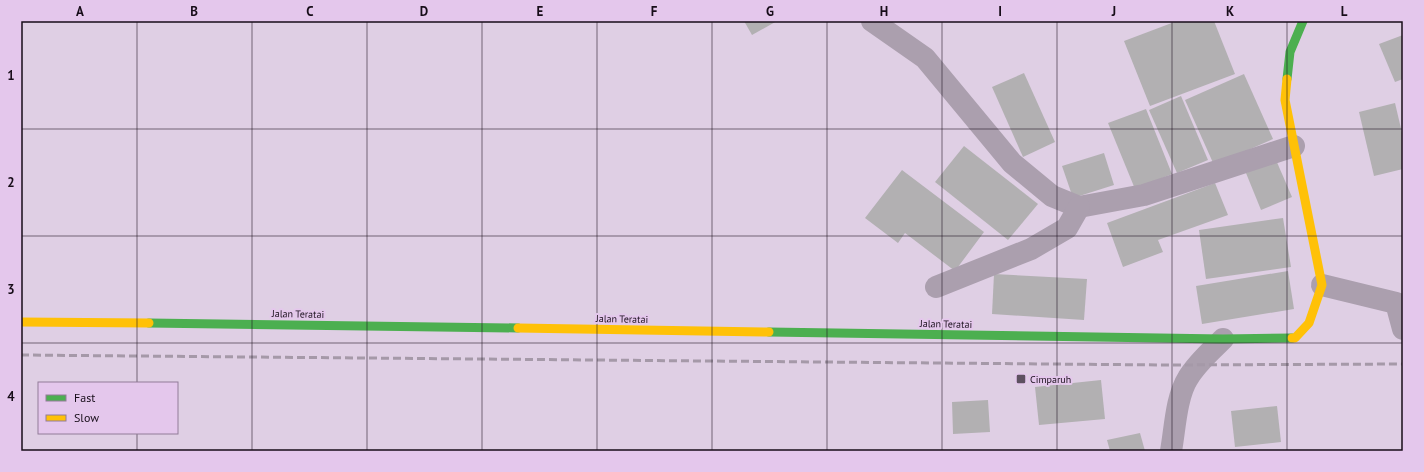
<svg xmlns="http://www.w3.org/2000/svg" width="1424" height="472" font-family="'PT Sans',sans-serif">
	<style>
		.building { fill: #b2b0b2 }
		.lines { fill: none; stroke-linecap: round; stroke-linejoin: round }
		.street { stroke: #ab9fae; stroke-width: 22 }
		.fast { stroke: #4caf50; stroke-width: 9 }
		.slow { stroke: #ffc107; stroke-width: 9 }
		.rail { stroke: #a599a8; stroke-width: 3; stroke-dasharray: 8 4; stroke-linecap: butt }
		.grid { fill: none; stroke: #170d19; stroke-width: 1; stroke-opacity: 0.55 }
		.poi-dot { fill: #5d5160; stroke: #e4c7ec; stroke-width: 1.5 }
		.labels { text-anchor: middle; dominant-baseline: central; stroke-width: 4; stroke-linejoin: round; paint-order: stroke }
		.street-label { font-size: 10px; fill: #170d19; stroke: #e4c7ec }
		.poi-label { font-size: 10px; fill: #170d19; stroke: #e4c7ec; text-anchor: start }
		.neatline { fill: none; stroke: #170d19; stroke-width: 1.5 }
		.grid-label { font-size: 13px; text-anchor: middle; font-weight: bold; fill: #170d19 }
	</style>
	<rect width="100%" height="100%" fill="#dfcfe4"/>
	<g class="building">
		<polygon points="744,21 777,21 752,35"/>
		<polygon points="1177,21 1214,21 1235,74 1150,106 1124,41"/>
		<polygon points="1403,35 1403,79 1395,82 1379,44"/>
		<polygon points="1024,73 1055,142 1023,157 992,87"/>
		<polygon points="1244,74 1273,139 1214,165 1185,100"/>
		<polygon points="1181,96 1208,160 1177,173 1149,110"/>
		<polygon points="1395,103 1403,137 1403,169 1374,176 1359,112"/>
		<polygon points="1146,109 1172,174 1135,189 1108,123"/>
		<polygon points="964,146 1038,204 1008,240 935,182"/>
		<polygon points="1104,153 1114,185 1073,198 1062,166"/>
		<polygon points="1276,160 1292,197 1261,210 1246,173"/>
		<polygon points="902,170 984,232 955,271 905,233 898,243 865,218"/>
		<polygon points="1215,183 1228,215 1158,240 1163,252 1123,267 1107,223"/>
		<polygon points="1283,218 1291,267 1206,279 1199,230"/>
		<polygon points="1288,271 1294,309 1202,324 1196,286"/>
		<polygon points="994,274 1087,279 1084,320 992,314"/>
		<polygon points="1101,380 1105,419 1039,425 1035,387"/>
		<polygon points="988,400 990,432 953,434 952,402"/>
		<polygon points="1277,406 1281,442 1235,447 1231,411"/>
		<polygon points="1140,433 1145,451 1110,451 1107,440"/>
	</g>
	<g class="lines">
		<g class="street">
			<polyline points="872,21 925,58 1012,163 1052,196 1079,207 1144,195 1294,146"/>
			<polyline points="1322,285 1396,303 1403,329"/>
			<polyline points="936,287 1031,249 1067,228 1079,207"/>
			<path d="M 1171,451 C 1175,429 1176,397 1188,378 C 1197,363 1211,351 1223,339"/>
		</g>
		<g class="fast">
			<polyline points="1287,79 1290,52 1303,21"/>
			<polyline points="149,323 518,328"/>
			<polyline points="769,332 1223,339 1292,338"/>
		</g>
		<g class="slow">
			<polyline points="1287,79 1285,100 1322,285 1309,323 1295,338 1292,338"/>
			<polyline points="21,322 149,323"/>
			<polyline points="518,328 769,332"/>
		</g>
		<polyline class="rail" points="21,355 1164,365 1403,364"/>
	</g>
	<path class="grid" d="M 137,21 L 137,383M 252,21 L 252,451M 367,21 L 367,451M 482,21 L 482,451M 597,21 L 597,451M 712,21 L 712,451M 827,21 L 827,451M 942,21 L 942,451M 1057,21 L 1057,451M 1172,21 L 1172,451M 1287,21 L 1287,451M 21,129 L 1403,129M 21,236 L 1403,236M 21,343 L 1403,343M 137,433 L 137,451"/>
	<rect class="poi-dot" x="1016" y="374" width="10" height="10" rx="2"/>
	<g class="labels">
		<g class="street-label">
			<text transform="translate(298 314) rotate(1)">Jalan Teratai</text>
			<text transform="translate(622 319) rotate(1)">Jalan Teratai</text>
			<text transform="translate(946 324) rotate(1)">Jalan Teratai</text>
		</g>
		<g class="poi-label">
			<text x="1030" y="379">Cimparuh</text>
		</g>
	</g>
	<rect width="1424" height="472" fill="none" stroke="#e4c7ec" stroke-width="44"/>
	<rect x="38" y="382" width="140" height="52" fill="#e4c7ec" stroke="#927d98"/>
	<rect x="46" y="395" width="20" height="6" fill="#4caf50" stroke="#927d98"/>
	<text x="74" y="402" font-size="12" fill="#170d19">Fast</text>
	<rect x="46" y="415" width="20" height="6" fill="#ffc107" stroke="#927d98"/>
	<text x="74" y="422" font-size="12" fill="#170d19">Slow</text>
	<rect x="22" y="22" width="1380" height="428" class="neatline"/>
	<g class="grid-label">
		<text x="80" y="16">A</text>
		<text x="194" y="16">B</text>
		<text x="310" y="16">C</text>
		<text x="424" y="16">D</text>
		<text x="540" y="16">E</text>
		<text x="654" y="16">F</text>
		<text x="770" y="16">G</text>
		<text x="884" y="16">H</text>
		<text x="1000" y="16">I</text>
		<text x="1114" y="16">J</text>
		<text x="1230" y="16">K</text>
		<text x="1344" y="16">L</text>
		<text x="11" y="80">1</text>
		<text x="11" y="187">2</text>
		<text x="11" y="294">3</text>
		<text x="11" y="401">4</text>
	</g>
</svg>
